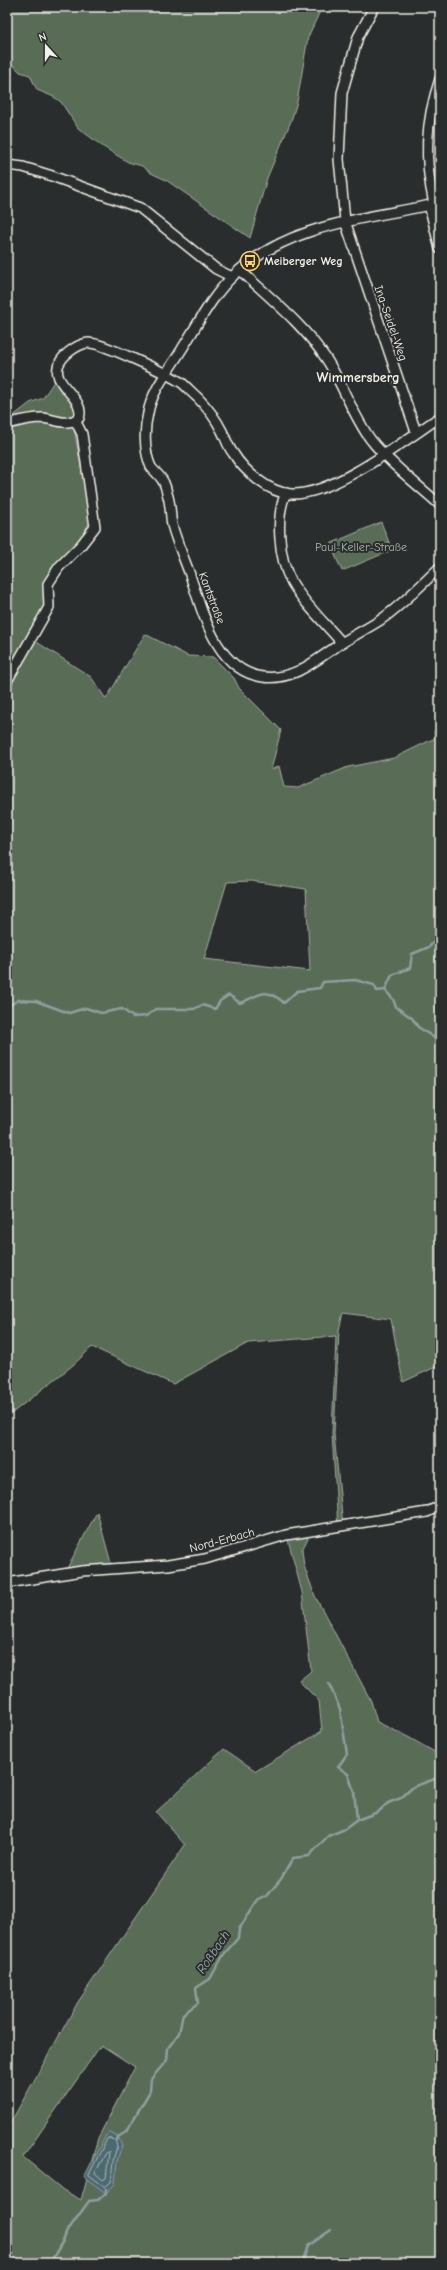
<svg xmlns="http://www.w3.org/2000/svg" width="447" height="2270" font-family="'Comic Neue',sans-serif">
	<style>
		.green { fill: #596c57; stroke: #a6aea0; fill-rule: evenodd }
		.water { fill: #4c696f; stroke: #8f9f9f }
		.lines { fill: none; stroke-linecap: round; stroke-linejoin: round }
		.shore { stroke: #b1bbb8; stroke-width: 1 }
		.stream { stroke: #8f9f9f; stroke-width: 2.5 }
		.street-casing { stroke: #f4f1e8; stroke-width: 12 }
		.street { stroke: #2a2d2e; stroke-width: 9 }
		.labels { text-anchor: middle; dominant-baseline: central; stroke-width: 4; stroke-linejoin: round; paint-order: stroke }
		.poi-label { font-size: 12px; font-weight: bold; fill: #f4f1e8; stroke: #2a2d2e; text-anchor: start }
		.street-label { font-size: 12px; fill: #f4f1e8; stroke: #2a2d2e }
		.park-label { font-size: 12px; fill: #aeb5a7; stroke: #2a2d2e }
		.water-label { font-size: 13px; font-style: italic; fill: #a8b4b2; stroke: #2a2d2e }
		.quarter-label { font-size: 14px; font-weight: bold; fill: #f4f1e8; stroke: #2a2d2e }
	</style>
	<rect width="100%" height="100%" fill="#2a2d2e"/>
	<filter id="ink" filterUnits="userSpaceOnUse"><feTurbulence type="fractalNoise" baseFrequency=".025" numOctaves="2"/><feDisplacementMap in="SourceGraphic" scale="8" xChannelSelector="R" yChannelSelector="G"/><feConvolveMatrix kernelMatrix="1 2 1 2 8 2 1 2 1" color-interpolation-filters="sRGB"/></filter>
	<g filter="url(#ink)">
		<g class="green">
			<polygon points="7,7 322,7 308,37 297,102 291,121 267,178 250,238 166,180 151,173 142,166 128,162 105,148 78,128 61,102 54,97 37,90 30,75 20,72 7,59"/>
			<path d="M 55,380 L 77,409 L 76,416 L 72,418 L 91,520 L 78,542 L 46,583 L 44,605 L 29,637 L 91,677 L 106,699 L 145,634 L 188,656 L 213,657 L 234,678 L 239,688 L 281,730 L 271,770 L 279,766 L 284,787 L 298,788 L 348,767 L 394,758 L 435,738 L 434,732 L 440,721 L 440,1365 L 403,1382 L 391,1319 L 343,1313 L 339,1330 L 334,1434 L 343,1526 L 338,1527 L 332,1434 L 336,1336 L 248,1343 L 173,1384 L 92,1347 L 73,1365 L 7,1417 L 7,417 L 8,420 L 30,403 L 43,398 ZM 252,881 L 306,889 L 310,971 L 204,959 L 227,882 Z"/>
			<polygon points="381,522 392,550 342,571 330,544"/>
			<polygon points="97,1512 112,1567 65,1572"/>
			<path d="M 312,1530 L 302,1550 L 304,1566 L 315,1596 L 371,1701 L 377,1722 L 408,1737 L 440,1755 L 440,2262 L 7,2263 L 7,2129 L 78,2002 L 185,1845 L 156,1812 L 224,1749 L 256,1771 L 322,1731 L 319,1701 L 299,1681 L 311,1671 L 302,1592 L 287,1536 ZM 101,2045 L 135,2067 L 98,2138 L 81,2200 L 63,2190 L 23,2157 Z"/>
		</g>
		<polygon class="water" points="110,2133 118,2137 122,2145 117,2161 115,2184 106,2193 84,2177 106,2135"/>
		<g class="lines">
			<g class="shore">
				<polygon points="108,2138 115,2140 117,2146 113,2161 111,2182 105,2187 89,2175"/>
				<polygon points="109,2152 106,2178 103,2180 95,2173 106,2153"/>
			</g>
			<g class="stream">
				<polyline points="385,990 392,975 410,968 412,954 429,947 440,936"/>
				<polyline points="385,990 393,999 396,1007 412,1018 418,1027 439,1041 440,1046"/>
				<path d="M 7,1007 L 18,1000 L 36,1001 L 69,1013 L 86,1008 L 101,1013 L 122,1009 L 133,1017 L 146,1016 L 156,1009 L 194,1009 L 202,1005 L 215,1009 L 220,1001 L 229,995 L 240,1003 C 260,995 265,986 284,1003 L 297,991 L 320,988 L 323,982 L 355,980 L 374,985 L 377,991 L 385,990"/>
				<polyline points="329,1684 340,1709 347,1754 338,1767 348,1774 354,1792 357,1819"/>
				<polyline points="117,2140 118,2137 126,2132 150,2091 151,2079 167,2060 168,2048 179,2033 183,2014 198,2003 196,1988 210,1979 224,1954 238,1938 239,1929 257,1901 267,1896 281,1879 293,1858 309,1856 328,1836 345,1829 357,1820 378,1812 388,1803 401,1798 413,1787 440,1777"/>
				<polyline points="50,2263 64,2239 66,2233 89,2201 98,2200 106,2193 106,2189"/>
				<polyline points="302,2263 308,2246 331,2230"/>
			</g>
			<g class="street-casing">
				<g id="street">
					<polyline points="374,7 358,37 342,93 339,159 345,221 416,432"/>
					<polyline points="7,165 23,167 49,175 140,208 216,269 232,277"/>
					<path d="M 440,203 C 369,219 290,222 234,275 C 211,297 198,324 182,349 C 170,369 152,390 148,413 C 144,429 144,452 151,467 C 154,471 157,473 160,477 C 164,481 166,488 167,493 C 171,504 170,514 172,525 C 176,540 183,556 189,572 C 202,609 215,671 263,677 C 294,681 316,660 340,644 C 353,636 366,629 379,621 C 401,606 420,586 440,567"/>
					<path d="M 434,204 C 424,159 425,123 440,79"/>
					<polyline points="429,205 440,249"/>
					<path d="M 240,270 C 270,298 304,325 327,360 C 343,385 353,416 371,440 C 390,464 417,484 440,505"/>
					<path d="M 7,424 C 19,421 30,418 42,418 C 56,419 65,427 79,418 C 87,397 47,384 60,362 C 65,353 81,342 90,343 C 105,344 168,374 182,383 C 187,387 192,393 197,397 C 207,407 216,419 222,431 C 226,439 228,447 233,453 C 244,471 269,493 291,494 C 333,496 405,440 440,417"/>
					<path d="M 286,493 C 275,516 279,559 291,581 C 304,604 325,623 342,643"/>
					<polyline points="7,681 49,607 48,584 59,567 81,545 95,527 82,434 75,420"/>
					<polyline points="7,1583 82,1571 168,1565 205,1559 286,1535 427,1512 440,1506"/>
				</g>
			</g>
			<use href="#street" class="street"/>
		</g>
	</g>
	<defs>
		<g id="bus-ring" transform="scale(1)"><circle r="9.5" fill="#2a2d2e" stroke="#ffd166" stroke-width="1.5"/><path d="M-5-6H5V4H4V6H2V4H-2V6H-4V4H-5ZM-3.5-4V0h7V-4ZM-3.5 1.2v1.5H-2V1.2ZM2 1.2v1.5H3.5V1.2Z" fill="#ffd166"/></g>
	</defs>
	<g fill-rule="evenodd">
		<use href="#bus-ring" x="250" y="261"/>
	</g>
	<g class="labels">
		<g class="poi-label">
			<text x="264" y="261">Meiberger Weg</text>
		</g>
		<g class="street-label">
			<text transform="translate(391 323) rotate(71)">Ina-Seidel-Weg</text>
			<text transform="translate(212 598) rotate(69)">Kantstraße</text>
			<text transform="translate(222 1540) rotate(-15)">Nord-Erbach</text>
		</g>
		<g class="park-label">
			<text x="361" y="547">Paul-Keller-Straße</text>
		</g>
		<g class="water-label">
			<text transform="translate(213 1952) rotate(-56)">Roßbach</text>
		</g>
		<g class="quarter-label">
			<text x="358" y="377">Wimmersberg</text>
		</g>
	</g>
	<rect width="447" height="2270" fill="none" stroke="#2a2d2e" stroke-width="24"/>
	<rect x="12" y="12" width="423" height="2246" fill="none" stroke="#f4f1e8" stroke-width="1.5" filter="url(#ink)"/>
	<g transform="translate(46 46) rotate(339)" stroke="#2a2d2e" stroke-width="3" paint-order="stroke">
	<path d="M0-3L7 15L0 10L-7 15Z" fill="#f4f1e8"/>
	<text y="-6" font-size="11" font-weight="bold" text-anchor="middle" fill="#f4f1e8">N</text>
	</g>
</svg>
